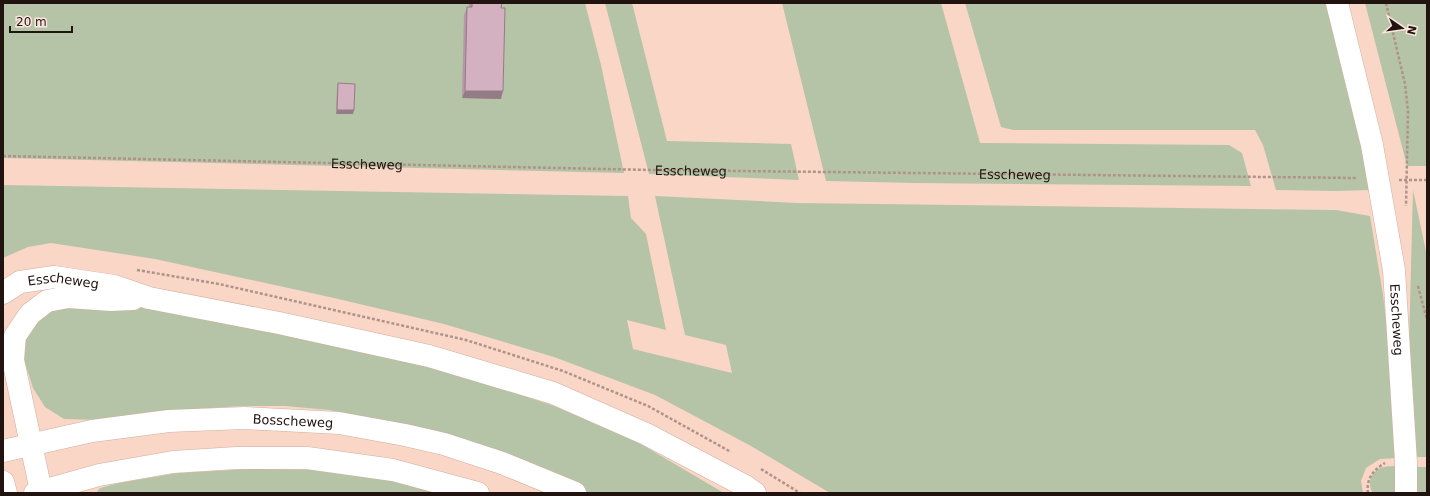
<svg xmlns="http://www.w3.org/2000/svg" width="1430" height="496" font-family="'DejaVu Sans',sans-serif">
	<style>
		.green { fill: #b5c4a6 }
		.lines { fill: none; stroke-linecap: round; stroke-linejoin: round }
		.tertiary-casing { stroke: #d0aea0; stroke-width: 23 }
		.secondary-casing { stroke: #d0aea0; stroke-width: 23 }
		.motorway-casing { stroke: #d0aea0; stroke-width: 23 }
		.path { stroke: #af9388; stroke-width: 2.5; stroke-dasharray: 3 2; stroke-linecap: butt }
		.tertiary { stroke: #fff; stroke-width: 22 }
		.secondary { stroke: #fff; stroke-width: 22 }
		.motorway { stroke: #fff; stroke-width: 22 }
		.wall { fill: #b598a5 }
		.shaded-wall { fill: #947c86 }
		.building { fill: #d3b1c0; stroke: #947c86 }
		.labels { text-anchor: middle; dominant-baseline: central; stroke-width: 3; stroke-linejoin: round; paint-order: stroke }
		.street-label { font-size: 13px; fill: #211410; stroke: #fce6de }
	</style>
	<rect width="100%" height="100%" fill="#fad6c7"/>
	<g class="green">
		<polygon points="3,3 585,3 601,65 624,173 3,158"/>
		<polygon points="605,3 632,3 667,141 791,144 799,180 649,174"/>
		<polygon points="782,3 941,3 980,143 1229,145 1242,153 1251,186 916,183 826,181"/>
		<polygon points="965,3 1326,3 1365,150 1370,190 1336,191 1276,190 1263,145 1255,130 1013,130 1001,127"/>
		<polygon points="1365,3 1427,3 1427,166 1407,166"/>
		<polygon points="3,185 628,196 631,218 646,234 666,330 627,320 633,349 732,373 726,345 685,335 655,196 797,203 1336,210 1370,216 1383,295 1391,358 1397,458 1380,459 1366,468 1361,481 1363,493 830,493 751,446 655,395 554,357 444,324 334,298 155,259 51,243 28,247 3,258"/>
		<polygon points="1413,190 1427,256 1427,457 1415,457 1409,344"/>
		<polygon points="104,302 154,308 337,345 439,369 482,382 554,406 639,443 724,493 590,493 519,461 442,434 329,410 285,406 242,406 149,412 98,420 64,419 45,407 33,388 20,347 45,308"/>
		<path d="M 1397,466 L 1395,493 L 1373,493 C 1366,483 1372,469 1384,467 C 1388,466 1393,466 1397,466 Z"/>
		<polygon points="1415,467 1427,467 1427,493 1414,493"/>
		<polygon points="251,469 317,470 361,475 451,493 96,493 100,488 119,483 178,473"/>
	</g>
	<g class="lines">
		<g class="tertiary-casing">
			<g id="tertiary">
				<path id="s2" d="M 1337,3 L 1372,145 L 1394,270 L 1406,462 L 1406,493"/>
				<path id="s3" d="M 3,293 L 20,282 L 54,277 L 114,286 L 149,298 L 279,323 L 429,356 L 553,393 L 646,434 L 745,486 L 755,493"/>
				<polyline points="31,444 13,360 15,336 30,314 47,301 68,297 111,300 133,299"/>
			</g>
		</g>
		<g class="secondary-casing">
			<g id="secondary">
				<polyline points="31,444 41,491"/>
				<path id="s4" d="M 3,451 L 92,431 L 169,421 L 244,418 L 339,423 L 405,435 L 444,444 L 502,463 L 575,493"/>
				<polyline points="3,482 6,493"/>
				<polyline points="35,493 99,475 173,462 236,458 307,458 393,470 478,493"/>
			</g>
		</g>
		<g class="motorway-casing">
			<polyline id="motorway" points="41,491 42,493"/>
		</g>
		<g class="path">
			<polyline points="1386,3 1405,84 1408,111 1406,206"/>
			<path id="s1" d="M 3,156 L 651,170 L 1356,178"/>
			<polyline points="1399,180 1427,180"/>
			<polyline points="137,270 219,284 466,340 563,371 648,406 731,452"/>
			<polyline points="1418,286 1427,320"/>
			<polyline points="761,469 800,493"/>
			<path d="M 1368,493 C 1366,479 1373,470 1385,463"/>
		</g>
		<use href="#tertiary" class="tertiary"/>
		<use href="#secondary" class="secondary"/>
		<use href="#motorway" class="motorway"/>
	</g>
	<g class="wall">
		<polygon points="469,3 502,3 501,99 462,98 464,15 467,7 469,7"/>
		<polygon points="338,83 353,114 336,114 337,87"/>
	</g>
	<g class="shaded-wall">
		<polygon points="465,91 503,91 501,99 462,98"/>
		<polygon points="337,110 354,110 353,114 336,114"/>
	</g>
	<g class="building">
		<polygon points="472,3 502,3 501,8 505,8 503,91 465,91 467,7 472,7"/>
		<polygon points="338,83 355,84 354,110 337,110"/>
	</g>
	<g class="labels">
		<g class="street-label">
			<text stroke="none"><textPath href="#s1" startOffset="364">Esscheweg</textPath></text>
			<text stroke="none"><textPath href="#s1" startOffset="688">Esscheweg</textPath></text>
			<text stroke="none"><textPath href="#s1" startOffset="1012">Esscheweg</textPath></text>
			<text stroke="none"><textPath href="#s3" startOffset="64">Esscheweg</textPath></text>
			<text stroke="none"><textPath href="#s2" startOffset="323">Esscheweg</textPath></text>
			<text stroke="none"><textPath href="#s4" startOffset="293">Bosscheweg</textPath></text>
		</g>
	</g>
	<rect width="1430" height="496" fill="none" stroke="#211410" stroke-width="8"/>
	<g transform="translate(1402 28) rotate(103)" stroke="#fce6de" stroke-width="3" paint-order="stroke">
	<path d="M0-3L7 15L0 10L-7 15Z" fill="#211410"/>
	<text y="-6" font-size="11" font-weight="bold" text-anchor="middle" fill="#211410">N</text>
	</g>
	<path d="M10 26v6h62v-6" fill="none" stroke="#211410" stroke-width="2"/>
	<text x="16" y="26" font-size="12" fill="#211410" stroke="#fce6de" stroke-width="3" paint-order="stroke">20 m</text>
</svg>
